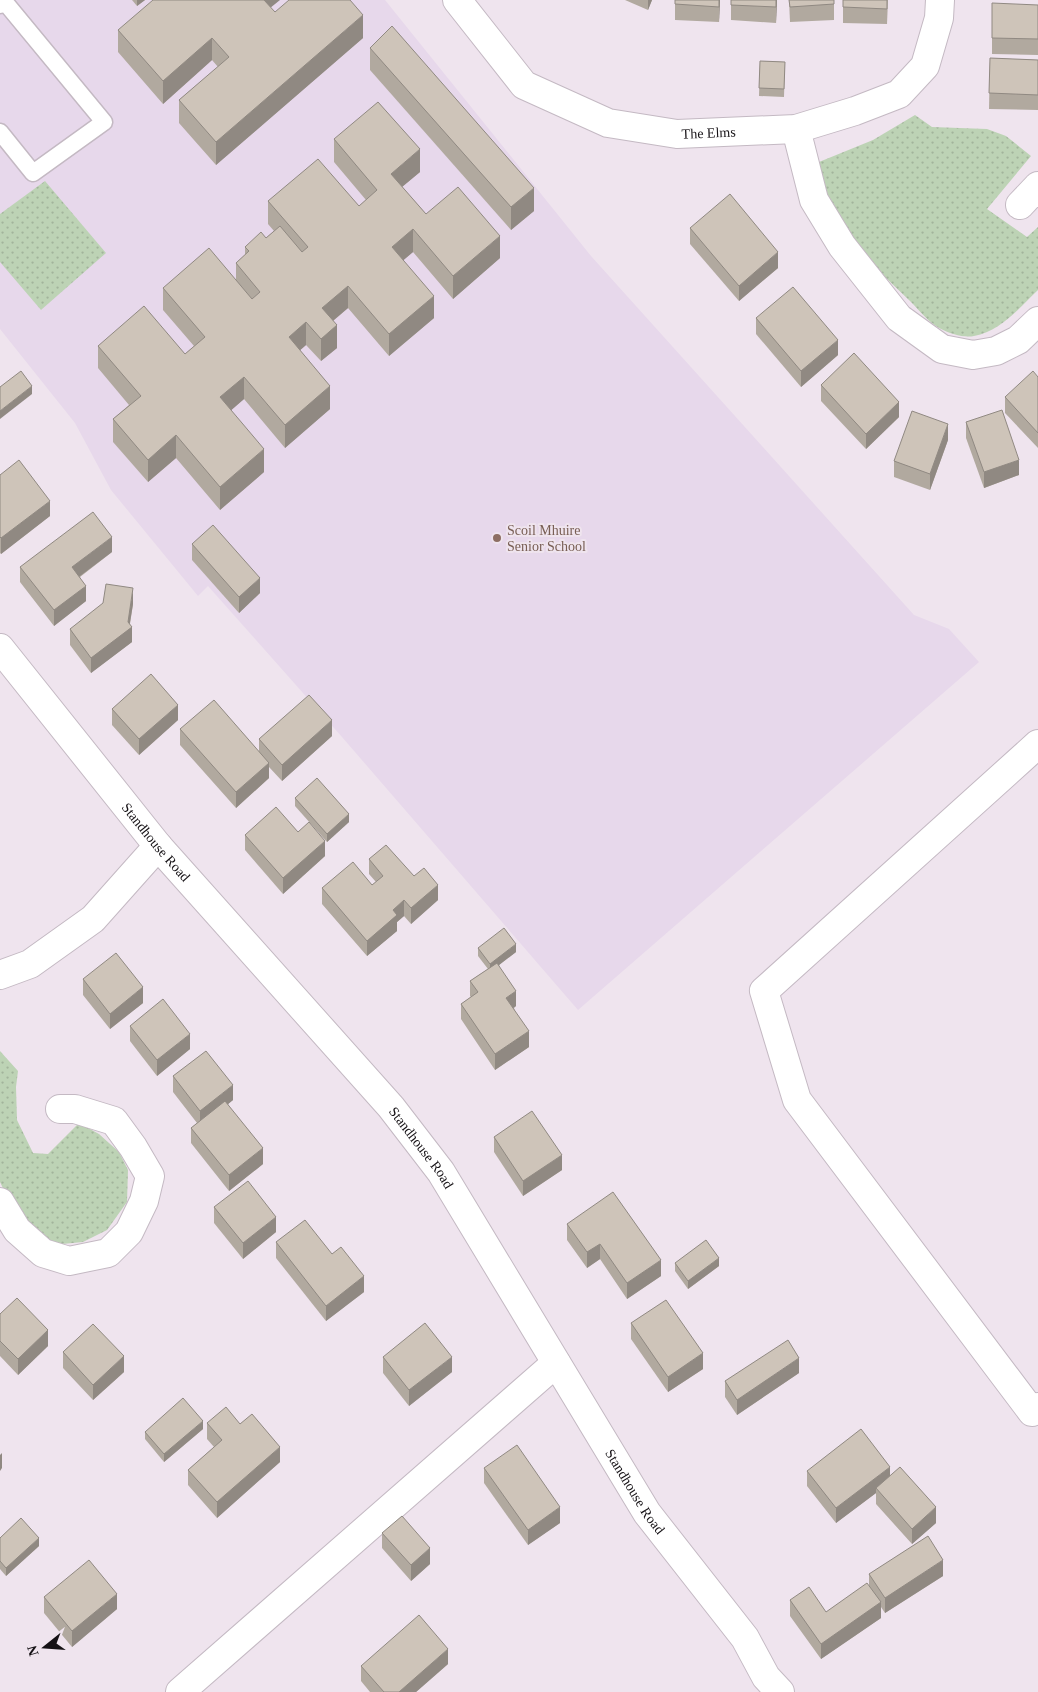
<svg xmlns="http://www.w3.org/2000/svg" width="1038" height="1692" font-family="Georgia,serif">
	<style>
		.education { fill: #e7d8eb }
		.grass { fill: url(#grass-dots) }
		.lines { fill: none; stroke-linecap: round; stroke-linejoin: round }
		.service-casing { stroke: #c4b9c3; stroke-width: 19 }
		.minor-casing { stroke: #c4b9c3; stroke-width: 30 }
		.service { stroke: #fff; stroke-width: 16 }
		.minor { stroke: #fff; stroke-width: 28 }
		.wall { fill: #b1a99f }
		.shaded-wall { fill: #908982 }
		.building { fill: #cec4b9; stroke: #908982 }
		.education-dot { fill: #8d6e63; stroke: #efe4ee; stroke-width: 2 }
		.labels { text-anchor: middle; dominant-baseline: central; stroke-width: 4; stroke-linejoin: round; paint-order: stroke }
		.street-label { font-size: 14px; fill: #151115; stroke: #efe4ee }
		.education-label { font-size: 14px; fill: #785e54; stroke: #efe4ee; text-anchor: start }
	</style>
	<defs>
		<pattern id="grass-dots" width="8" height="8" patternUnits="userSpaceOnUse" patternTransform="scale(1.25)"><rect width="8" height="8" fill="#bdd3b5"/><path d="M2 2h.1M6 6h.1" fill="none" stroke="#a2b49b" stroke-width="1.8" stroke-linecap="round"/></pattern>
	</defs>
	<rect width="100%" height="100%" fill="#efe4ee"/>
	<polygon class="education" points="0,0 385,0 591,256 914,615 949,629 979,662 578,1010 342,737 208,586 198,596 111,490 75,423 0,329"/>
	<g class="grass">
		<path d="M 915,115 L 932,127 L 987,129 L 1006,136 L 1031,156 L 987,209 L 1027,237 L 1038,227 L 1038,290 C 1019,308 1001,331 974,336 C 964,338 951,334 941,329 C 929,323 920,311 910,301 C 882,274 846,242 830,206 C 824,192 822,176 819,162 L 873,140 Z"/>
		<polygon points="45,181 106,253 41,310 0,262 0,214"/>
		<polygon points="0,1051 18,1071 16,1087 17,1120 33,1153 48,1154 79,1123 99,1134 119,1152 128,1170 127,1202 107,1230 83,1242 62,1244 33,1237 14,1211 0,1182"/>
	</g>
	<g class="lines">
		<g class="service-casing">
			<polyline id="service" points="0,5 4,1 104,122 33,173 0,132"/>
		</g>
		<g class="minor-casing">
			<g id="minor">
				<path id="s1" d="M 457,0 L 524,85 L 608,123 L 677,134 L 796,129 L 855,111 L 899,94 L 925,66 L 939,18 L 940,0"/>
				<polyline points="796,129 814,200 842,246 899,318 942,349 973,355 996,351 1018,340 1038,321"/>
				<polyline points="1020,205 1038,186"/>
				<path id="s2" d="M 0,648 L 158,846 L 391,1107 L 441,1172 L 647,1513 L 745,1638 L 766,1677 L 780,1692"/>
				<polyline points="1038,744 764,991 797,1100 1032,1412 1038,1407"/>
				<polyline points="0,975 30,964 93,919 158,846"/>
				<polyline points="0,1202 17,1230 43,1253 69,1261 108,1253 129,1232 144,1201 150,1176 133,1147 114,1121 75,1109 60,1109"/>
				<polyline points="180,1692 556,1363"/>
			</g>
		</g>
		<use href="#service" class="service"/>
		<use href="#minor" class="minor"/>
	</g>
	<g class="wall">
		<polygon points="132,0 145,0 137,6"/>
		<polygon points="625,0 652,0 648,10"/>
		<polygon points="675,0 720,0 719,22 675,20"/>
		<polygon points="731,0 777,0 776,23 731,20"/>
		<polygon points="789,0 834,0 834,20 790,22"/>
		<polygon points="843,0 888,0 887,24 843,23"/>
		<polygon points="1038,5 1038,55 992,54 992,38"/>
		<polygon points="271,8 275,12 363,38 216,165 179,123 179,100 218,67 212,60 163,104 118,52 118,30"/>
		<polygon points="370,48 534,211 511,230 370,70"/>
		<polygon points="990,58 1038,60 1038,110 989,109"/>
		<polygon points="760,61 785,62 784,97 759,96"/>
		<polygon points="334,139 420,172 402,187 426,214 500,258 453,299 413,252 403,260 434,318 389,356 348,308 333,321 337,348 321,361 306,345 300,350 330,409 285,448 244,399 231,410 264,472 220,510 176,458 148,482 113,442 113,419 129,405 98,368 98,346 185,354 194,346 163,310 163,288 236,279 236,263 245,255 245,247 266,238 274,231 268,224 268,201 359,206 366,200 334,162"/>
		<polygon points="690,228 778,268 739,301 690,244"/>
		<polygon points="756,318 838,355 801,387 756,334"/>
		<polygon points="1038,377 1038,448 1005,413 1005,397"/>
		<polygon points="821,385 899,417 866,449 821,401"/>
		<polygon points="966,422 1019,475 984,488 966,438"/>
		<polygon points="948,440 930,490 894,477 894,461"/>
		<polygon points="0,475 50,516 1,554 0,553"/>
		<polygon points="192,544 260,593 239,613 192,560"/>
		<polygon points="112,552 80,577 86,601 54,626 20,582 20,567"/>
		<polygon points="133,604 130,624 132,642 91,673 70,645 70,629"/>
		<polygon points="112,709 178,720 139,755 112,725"/>
		<polygon points="180,729 259,751 259,739 332,736 282,781 269,767 269,778 236,808 180,745"/>
		<polygon points="295,798 349,822 327,842 295,806"/>
		<polygon points="298,832 325,856 283,894 245,850 245,835"/>
		<polygon points="369,859 414,876 438,900 411,924 404,916 397,922 397,931 367,956 322,904 322,888 372,885 376,882 369,874"/>
		<polygon points="478,948 516,952 499,965 516,1006 514,1008 529,1047 495,1070 461,1019 461,1004 471,997 470,996 470,981 488,969 478,956"/>
		<polygon points="83,979 143,1003 110,1029 83,995"/>
		<polygon points="130,1026 190,1049 157,1076 130,1041"/>
		<polygon points="173,1076 233,1100 228,1104 263,1164 229,1191 191,1143 191,1128 197,1123 173,1092"/>
		<polygon points="494,1137 562,1170 523,1196 494,1152"/>
		<polygon points="214,1207 276,1232 243,1259 214,1223"/>
		<polygon points="567,1224 661,1276 627,1299 600,1259 587,1268 567,1240"/>
		<polygon points="276,1242 332,1254 364,1292 326,1321 276,1258"/>
		<polygon points="675,1263 719,1266 688,1289 675,1271"/>
		<polygon points="0,1314 48,1346 18,1375 0,1356"/>
		<polygon points="631,1323 703,1369 668,1392 631,1339"/>
		<polygon points="63,1352 124,1372 93,1400 63,1368"/>
		<polygon points="383,1357 452,1372 409,1406 383,1373"/>
		<polygon points="799,1373 737,1415 725,1397 725,1381"/>
		<polygon points="207,1423 240,1424 280,1462 217,1518 188,1485 188,1470 214,1447 207,1439"/>
		<polygon points="203,1429 164,1462 145,1439 145,1432"/>
		<polygon points="484,1468 560,1523 528,1545 484,1483"/>
		<polygon points="807,1471 890,1476 936,1523 912,1544 876,1504 876,1493 836,1523 807,1486"/>
		<polygon points="382,1533 430,1564 411,1581 382,1548"/>
		<polygon points="0,1538 39,1546 6,1576 0,1569"/>
		<polygon points="869,1574 943,1576 885,1613 881,1607 881,1618 821,1659 790,1616 790,1600 826,1612 869,1586"/>
		<polygon points="44,1597 117,1609 72,1647 44,1613"/>
		<polygon points="448,1664 416,1692 370,1692 361,1681 361,1666"/>
	</g>
	<g class="shaded-wall">
		<polygon points="137,0 145,0 137,6"/>
		<polygon points="259,0 280,0 259,17"/>
		<polygon points="648,0 652,0 648,10"/>
		<polygon points="719,0 720,0 719,22"/>
		<polygon points="776,0 777,0 776,23"/>
		<polygon points="363,15 363,38 216,165 216,142"/>
		<polygon points="212,38 212,60 163,104 163,81"/>
		<polygon points="420,149 420,172 391,196 391,174"/>
		<polygon points="534,188 534,211 511,230 511,207"/>
		<polygon points="413,229 413,252 392,270 392,247"/>
		<polygon points="500,236 500,258 453,299 453,276"/>
		<polygon points="778,252 778,268 739,301 739,286"/>
		<polygon points="348,286 348,308 322,330 322,308"/>
		<polygon points="434,296 434,318 389,356 389,334"/>
		<polygon points="306,322 306,345 289,360 289,337"/>
		<polygon points="337,325 337,348 321,361 321,339"/>
		<polygon points="838,340 838,355 801,387 801,371"/>
		<polygon points="244,377 244,399 220,420 220,397"/>
		<polygon points="32,386 32,394 0,419 0,411"/>
		<polygon points="330,386 330,409 285,448 285,425"/>
		<polygon points="899,402 899,417 866,449 866,434"/>
		<polygon points="948,424 948,440 930,490 930,474"/>
		<polygon points="176,435 176,458 148,482 148,460"/>
		<polygon points="264,449 264,472 220,510 220,487"/>
		<polygon points="1019,460 1019,475 984,488 984,472"/>
		<polygon points="50,501 50,516 1,554 1,538"/>
		<polygon points="112,537 112,552 72,582 72,567"/>
		<polygon points="260,578 260,593 239,613 239,597"/>
		<polygon points="86,586 86,601 54,626 54,610"/>
		<polygon points="133,588 133,604 129,628 132,627 132,642 91,673 91,658 128,622"/>
		<polygon points="178,705 178,720 139,755 139,739"/>
		<polygon points="332,720 332,736 282,781 282,765"/>
		<polygon points="269,763 269,778 236,808 236,792"/>
		<polygon points="349,814 349,822 327,842 327,834"/>
		<polygon points="325,841 325,856 283,894 283,878"/>
		<polygon points="438,885 438,900 411,924 411,908"/>
		<polygon points="404,900 404,916 397,922 397,931 367,956 367,941 393,910"/>
		<polygon points="516,944 516,952 490,972 490,964"/>
		<polygon points="143,987 143,1003 110,1029 110,1014"/>
		<polygon points="516,991 516,1006 506,1013 506,998"/>
		<polygon points="529,1031 529,1047 495,1070 495,1054"/>
		<polygon points="190,1034 190,1049 157,1076 157,1060"/>
		<polygon points="233,1085 233,1100 200,1127 200,1111"/>
		<polygon points="263,1148 263,1164 229,1191 229,1175"/>
		<polygon points="562,1155 562,1170 523,1196 523,1181"/>
		<polygon points="276,1217 276,1232 243,1259 243,1243"/>
		<polygon points="600,1244 600,1259 587,1268 587,1252"/>
		<polygon points="719,1258 719,1266 688,1289 688,1281"/>
		<polygon points="661,1260 661,1276 627,1299 627,1283"/>
		<polygon points="364,1276 364,1292 326,1321 326,1306"/>
		<polygon points="48,1330 48,1346 18,1375 18,1359"/>
		<polygon points="703,1353 703,1369 668,1392 668,1377"/>
		<polygon points="124,1356 124,1372 93,1400 93,1385"/>
		<polygon points="452,1357 452,1372 409,1406 409,1390"/>
		<polygon points="799,1358 799,1373 737,1415 737,1400"/>
		<polygon points="203,1421 203,1429 164,1462 164,1454"/>
		<polygon points="280,1447 280,1462 217,1518 217,1502"/>
		<polygon points="2,1453 2,1468 0,1471 0,1455"/>
		<polygon points="890,1467 890,1482 876,1488 876,1493 836,1523 836,1508"/>
		<polygon points="560,1507 560,1523 528,1545 528,1530"/>
		<polygon points="936,1507 936,1523 912,1544 912,1529"/>
		<polygon points="39,1538 39,1546 6,1576 6,1568"/>
		<polygon points="430,1548 430,1564 411,1581 411,1565"/>
		<polygon points="943,1560 943,1576 885,1613 885,1598"/>
		<polygon points="117,1594 117,1609 72,1647 72,1631"/>
		<polygon points="881,1602 881,1618 821,1659 821,1644"/>
		<polygon points="448,1649 448,1664 416,1692 399,1692"/>
	</g>
	<g class="building">
		<polygon points="153,0 264,0 275,12 289,0 350,0 363,15 216,142 179,100 229,57 212,38 163,81 118,30"/>
		<polygon points="675,0 719,0 719,7 675,4"/>
		<polygon points="731,0 776,0 776,7 731,5"/>
		<polygon points="789,0 834,0 834,4 790,7"/>
		<polygon points="843,0 887,0 887,9 843,7"/>
		<polygon points="992,3 1038,5 1038,39 992,38"/>
		<polygon points="392,26 534,188 511,207 370,48"/>
		<polygon points="990,58 1038,60 1038,95 989,93"/>
		<polygon points="760,61 785,62 784,89 759,88"/>
		<polygon points="378,102 420,149 391,174 426,214 458,187 500,236 453,276 413,229 392,247 434,296 389,334 348,286 322,308 337,325 321,339 306,322 289,337 330,386 285,425 244,377 220,397 264,449 220,487 176,435 148,460 113,419 141,396 98,346 144,306 185,354 205,337 163,288 209,248 252,299 260,292 236,263 249,251 245,247 261,232 266,238 280,226 302,252 308,247 268,201 318,159 359,206 377,190 334,139"/>
		<polygon points="730,194 778,252 739,286 690,228"/>
		<polygon points="793,287 838,340 801,371 756,318"/>
		<polygon points="854,353 899,402 866,434 821,385"/>
		<polygon points="21,371 32,386 0,411 0,387"/>
		<polygon points="1033,371 1038,377 1038,433 1005,397"/>
		<polygon points="1002,410 1019,460 984,472 966,422"/>
		<polygon points="912,411 948,424 930,474 894,461"/>
		<polygon points="19,460 50,501 1,538 0,537 0,475"/>
		<polygon points="93,512 112,537 72,567 86,586 54,610 20,567"/>
		<polygon points="213,525 260,578 239,597 192,544"/>
		<polygon points="106,584 133,588 128,622 132,627 91,658 70,629 103,603"/>
		<polygon points="151,674 178,705 139,739 112,709"/>
		<polygon points="309,695 332,720 282,765 259,739"/>
		<polygon points="214,700 269,763 236,792 180,729"/>
		<polygon points="317,778 349,814 327,834 295,798"/>
		<polygon points="276,807 298,832 309,822 325,841 283,878 245,835"/>
		<polygon points="386,845 414,876 424,868 438,885 411,908 404,900 393,910 397,915 367,941 322,888 353,862 372,885 383,876 369,859"/>
		<polygon points="504,928 516,944 490,964 478,948"/>
		<polygon points="116,953 143,987 110,1014 83,979"/>
		<polygon points="497,963 516,991 506,998 529,1031 495,1054 461,1004 478,992 470,981"/>
		<polygon points="163,999 190,1034 157,1060 130,1026"/>
		<polygon points="206,1051 233,1085 200,1111 173,1076"/>
		<polygon points="225,1101 263,1148 229,1175 191,1128"/>
		<polygon points="532,1111 562,1155 523,1181 494,1137"/>
		<polygon points="248,1181 276,1217 243,1243 214,1207"/>
		<polygon points="613,1192 661,1260 627,1283 600,1244 587,1252 567,1224"/>
		<polygon points="305,1220 332,1254 341,1247 364,1276 326,1306 276,1242"/>
		<polygon points="706,1240 719,1258 688,1281 675,1263"/>
		<polygon points="17,1298 48,1330 18,1359 0,1341 0,1314"/>
		<polygon points="666,1300 703,1353 668,1377 631,1323"/>
		<polygon points="425,1323 452,1357 409,1390 383,1357"/>
		<polygon points="93,1324 124,1356 93,1385 63,1352"/>
		<polygon points="788,1340 799,1358 737,1400 725,1381"/>
		<polygon points="183,1398 203,1421 164,1454 145,1432"/>
		<polygon points="226,1407 240,1424 252,1414 280,1447 217,1502 188,1470 222,1440 207,1423"/>
		<polygon points="861,1429 890,1467 836,1508 807,1471"/>
		<polygon points="517,1445 560,1507 528,1530 484,1468"/>
		<polygon points="900,1467 936,1507 912,1529 876,1488"/>
		<polygon points="402,1516 430,1548 411,1565 382,1533"/>
		<polygon points="21,1518 39,1538 6,1568 0,1561 0,1538"/>
		<polygon points="928,1536 943,1560 885,1598 869,1574"/>
		<polygon points="89,1560 117,1594 72,1631 44,1597"/>
		<polygon points="867,1583 881,1602 821,1644 790,1600 809,1587 826,1612"/>
		<polygon points="419,1615 448,1649 399,1692 384,1692 361,1666"/>
	</g>
	<circle class="education-dot" cx="497" cy="538" r="5"/>
	<g class="labels">
		<g class="street-label">
			<text stroke="none"><textPath href="#s1" startOffset="302">The Elms</textPath></text>
			<text stroke="none"><textPath href="#s2" startOffset="249">Standhouse Road</textPath></text>
			<text stroke="none"><textPath href="#s2" startOffset="654">Standhouse Road</textPath></text>
			<text stroke="none"><textPath href="#s2" startOffset="1059">Standhouse Road</textPath></text>
		</g>
		<g class="education-label">
			<text x="507" y="530">Scoil Mhuire<tspan x="507" dy="16">Senior School</tspan></text>
		</g>
	</g>
	<g transform="translate(45 1647) rotate(253)" stroke="#efe4ee" stroke-width="4" paint-order="stroke">
	<path d="M0-4L9 19L0 12L-9 19Z" fill="#151115"/>
	<text y="-8" font-size="14" font-weight="bold" text-anchor="middle" fill="#151115">N</text>
	</g>
</svg>
